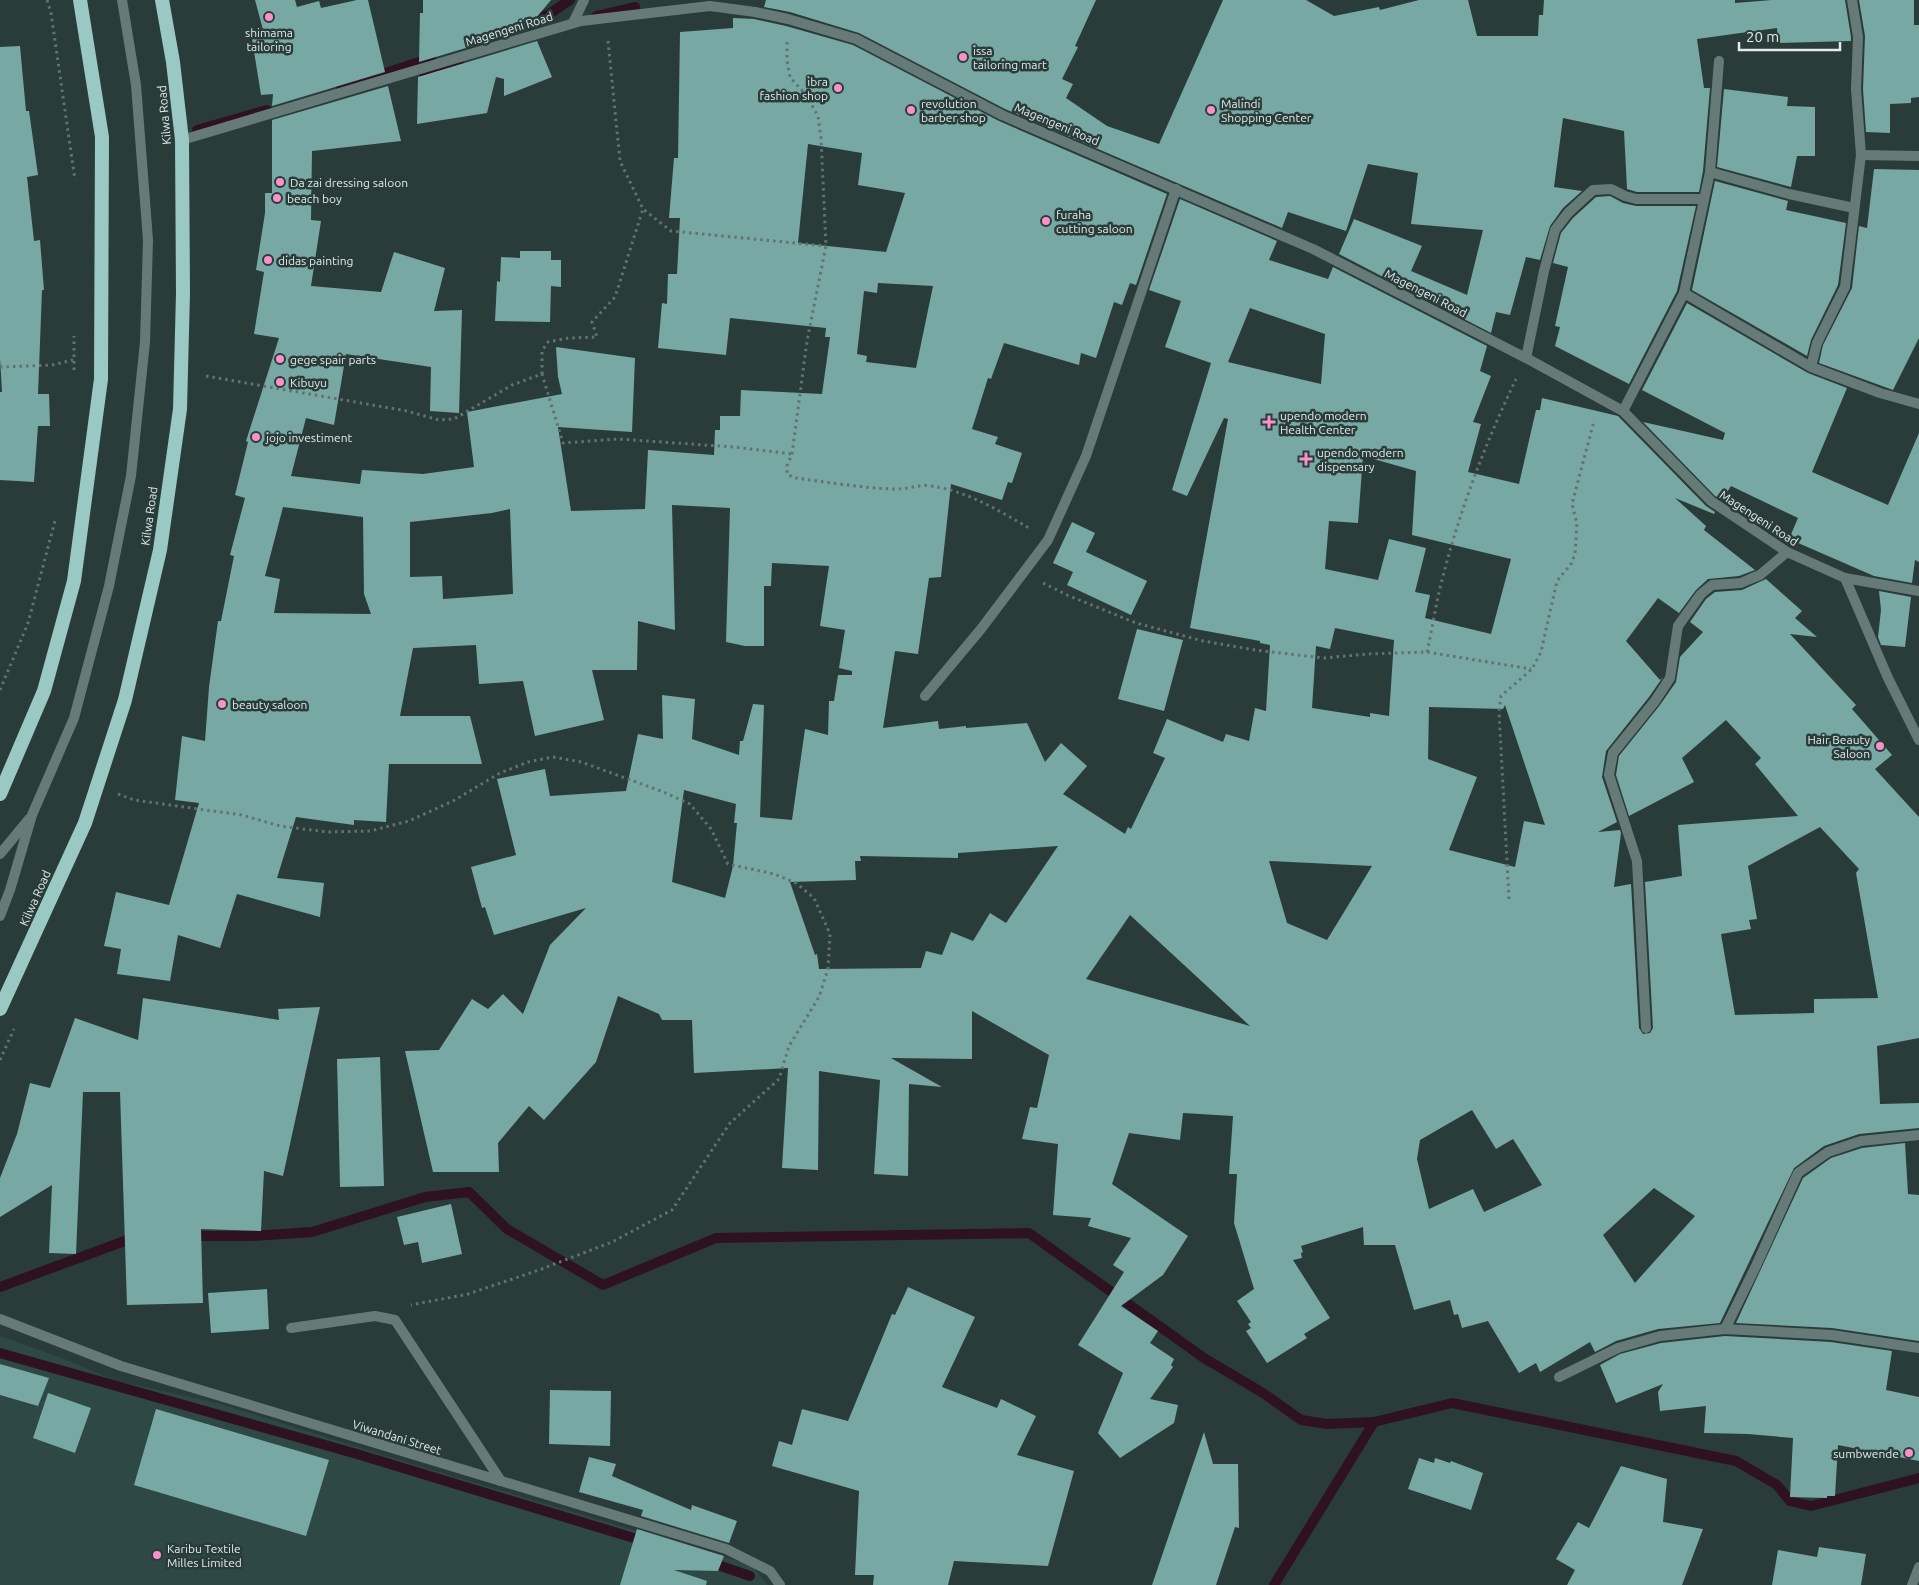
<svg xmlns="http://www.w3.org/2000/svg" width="1919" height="1585" font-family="Ubuntu,sans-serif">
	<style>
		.built { fill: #2e4845 }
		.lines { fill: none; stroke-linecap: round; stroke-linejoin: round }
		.stream { stroke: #2e1222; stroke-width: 10 }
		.building { fill: #77a8a3; fill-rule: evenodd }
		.path { stroke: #627270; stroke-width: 3; stroke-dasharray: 2.5 4; stroke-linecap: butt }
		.service { stroke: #667a78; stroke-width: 10 }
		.minor { stroke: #667a78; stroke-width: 10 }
		.trunk { stroke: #9ac8c3; stroke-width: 14 }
		.poi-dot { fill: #f990ca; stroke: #2a3c3a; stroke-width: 2 }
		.labels { text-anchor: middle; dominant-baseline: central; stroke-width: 5; stroke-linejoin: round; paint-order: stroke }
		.street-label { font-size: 12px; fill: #e0ebea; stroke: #2a3c3a }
		.poi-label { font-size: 12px; fill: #e0ebea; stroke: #2a3c3a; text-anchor: start }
	</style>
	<rect width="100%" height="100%" fill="#2a3c3a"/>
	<polygon class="built" points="0,1336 67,1360 113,1380 217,1403 415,1465 751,1565 768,1585 0,1585"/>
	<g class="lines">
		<g class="stream">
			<polyline points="596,16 635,7"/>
			<polyline points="522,25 549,14 570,0"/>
			<polyline points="422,71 437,70 459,62"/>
			<polyline points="341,88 431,58"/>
			<polyline points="197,130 267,110"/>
			<polyline points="189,1236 252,1236 312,1232 425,1197 469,1192 507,1229 603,1285 716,1238 1029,1233 1204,1358 1263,1393 1301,1420 1327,1424 1374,1422 1452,1403 1736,1461 1777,1485 1790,1501 1811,1506 1919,1478"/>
			<polyline points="0,1287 130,1239 137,1238"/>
			<polyline points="0,1353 357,1454 647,1542"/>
			<polyline points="709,1562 750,1576"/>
			<polyline points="1274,1585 1374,1422"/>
		</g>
	</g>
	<g class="building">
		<polygon points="255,0 295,0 297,7 319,1 321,8 357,0 368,0 385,72 272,106 273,94 261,95 252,39 265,37"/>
		<polygon points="423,0 551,0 526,30 419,62 420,13 423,13"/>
		<polygon points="766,0 1096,0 1075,46 1078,47 1062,79 1073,84 1066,98 1107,126 1159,144 1223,0 1306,0 1334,16 1379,7 1380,10 1419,0 1468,0 1477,36 1538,36 1539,15 1543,15 1544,0 1735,0 1735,3 1772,0 1845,0 1851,37 1851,41 1778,43 1777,28 1697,39 1704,88 1710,88 1703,171 1699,192 1637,192 1627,189 1624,131 1563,118 1554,187 1582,191 1563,208 1550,226 1540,260 1526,257 1510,315 1496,312 1491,333 1339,254 1354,219 1422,246 1411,271 1467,295 1483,230 1411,224 1418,173 1368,164 1346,231 1288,212 1282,228 1005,109 859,33 790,12 764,7"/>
		<polygon points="1859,0 1914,0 1914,25 1919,25 1919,97 1911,98 1911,103 1890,104 1890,133 1866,132 1863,89 1865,36"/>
		<path d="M 733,18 L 754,19 L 786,26 L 853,45 L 999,121 L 1167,194 L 1136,285 L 1130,283 L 1122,305 L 1114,302 L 1096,358 L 1081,353 L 1079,365 L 1004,343 L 991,379 L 988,378 L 972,429 L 998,437 L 995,444 L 1022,453 L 1012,483 L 1008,482 L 1002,500 L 951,484 L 941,577 L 929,578 L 918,654 L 895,651 L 883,728 L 938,721 L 939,729 L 966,726 L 966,728 L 1027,723 L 1045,762 L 1061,743 L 1087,766 L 1063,794 L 1125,834 L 1128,827 L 1131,829 L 1165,758 L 1153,753 L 1167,719 L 1223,742 L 1226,734 L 1249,741 L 1255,708 L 1266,711 L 1270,645 L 1260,643 L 1260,641 L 1190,628 L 1228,419 L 1224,418 L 1187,496 L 1172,490 L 1211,363 L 1165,347 L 1181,301 L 1149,290 L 1180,199 L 1277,241 L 1269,260 L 1328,279 L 1333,267 L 1487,346 L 1480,371 L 1491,376 L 1473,422 L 1481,424 L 1468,472 L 1519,484 L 1536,410 L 1540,410 L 1542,398 L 1618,416 L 1706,506 L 1715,512 L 1714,514 L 1675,498 L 1706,526 L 1704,530 L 1755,570 L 1739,576 L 1708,579 L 1696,590 L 1679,613 L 1658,598 L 1626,641 L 1660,680 L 1663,677 L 1649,697 L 1606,751 L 1602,777 L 1617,822 L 1598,832 L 1620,830 L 1621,833 L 1614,887 L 1631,884 L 1639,1028 L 1643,1034 L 1650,1033 L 1653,1028 L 1645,882 L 1682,876 L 1678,825 L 1798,816 L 1755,764 L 1761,758 L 1726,720 L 1682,758 L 1694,782 L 1629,816 L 1616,775 L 1619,756 L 1660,705 L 1676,682 L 1680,657 L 1703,632 L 1690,622 L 1706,599 L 1715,592 L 1742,590 L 1766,579 L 1802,611 L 1795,618 L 1817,637 L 1790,634 L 1856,705 L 1852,709 L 1892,755 L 1875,769 L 1919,817 L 1919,1038 L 1877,1046 L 1880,1104 L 1919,1103 L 1919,1128 L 1859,1134 L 1824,1146 L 1794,1168 L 1720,1323 L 1658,1329 L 1616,1341 L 1595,1352 L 1590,1342 L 1540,1372 L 1536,1363 L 1519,1373 L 1488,1321 L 1462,1328 L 1458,1314 L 1454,1315 L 1450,1300 L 1414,1310 L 1395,1245 L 1364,1245 L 1363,1227 L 1301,1246 L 1303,1252 L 1301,1253 L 1302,1258 L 1293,1260 L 1330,1318 L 1304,1334 L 1307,1338 L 1267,1363 L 1246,1331 L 1251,1328 L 1248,1324 L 1251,1322 L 1237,1301 L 1254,1289 L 1234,1223 L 1237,1174 L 1229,1174 L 1233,1116 L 1183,1113 L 1180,1140 L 1129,1133 L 1112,1184 L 1188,1236 L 1163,1275 L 1121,1306 L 1158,1331 L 1150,1343 L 1174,1359 L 1171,1365 L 1173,1367 L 1150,1399 L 1178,1405 L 1174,1423 L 1120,1458 L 1098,1433 L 1123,1373 L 1078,1345 L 1124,1272 L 1113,1265 L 1131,1238 L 1088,1226 L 1091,1218 L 1053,1215 L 1058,1144 L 1022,1139 L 1030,1107 L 1037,1108 L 1049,1055 L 972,1011 L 972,1059 L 891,1058 L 942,1087 L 909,1084 L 908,1176 L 874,1174 L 880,1080 L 819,1071 L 818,1170 L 782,1168 L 788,1068 L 694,1073 L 692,1020 L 662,1020 L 659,1014 L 618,996 L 596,1062 L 544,1120 L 529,1106 L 498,1143 L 499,1172 L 433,1172 L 405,1051 L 439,1050 L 472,999 L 488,1009 L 503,994 L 523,1014 L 550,945 L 586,908 L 494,935 L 485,907 L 482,908 L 471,867 L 516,855 L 497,779 L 545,769 L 550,796 L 626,791 L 638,734 L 663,739 L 662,695 L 695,699 L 692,739 L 739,755 L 740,741 L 743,741 L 753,704 L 764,705 L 760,817 L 792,820 L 805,729 L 828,735 L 829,701 L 834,701 L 838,675 L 852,675 L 852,671 L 839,668 L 845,630 L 820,626 L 829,566 L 772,563 L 771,586 L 764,586 L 764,646 L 745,646 L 726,642 L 730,508 L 672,505 L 675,630 L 638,621 L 637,670 L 592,670 L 604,720 L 535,736 L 523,681 L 479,684 L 476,645 L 413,648 L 400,716 L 470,716 L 482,764 L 389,764 L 386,822 L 354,820 L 354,825 L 296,817 L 277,878 L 324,883 L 320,917 L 237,894 L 220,948 L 178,935 L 170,981 L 117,974 L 121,949 L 104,946 L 116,892 L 169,905 L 199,803 L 175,800 L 182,736 L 205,741 L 209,687 L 218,621 L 221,621 L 234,556 L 230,555 L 245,498 L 235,495 L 248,442 L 246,441 L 279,338 L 254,334 L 264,272 L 256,270 L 265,213 L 265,193 L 272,193 L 272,120 L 388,86 L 401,141 L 312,151 L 311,220 L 321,221 L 311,286 L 381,292 L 394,252 L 445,268 L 434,311 L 462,310 L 459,413 L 430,411 L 431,367 L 346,354 L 334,425 L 306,418 L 291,476 L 360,484 L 362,470 L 423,474 L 474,467 L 467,412 L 562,394 L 558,377 L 556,347 L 635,358 L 632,432 L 558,427 L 571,511 L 645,509 L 648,450 L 714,455 L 715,430 L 720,430 L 720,416 L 740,416 L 741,390 L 822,394 L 830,337 L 825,337 L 826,328 L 730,318 L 726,355 L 658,348 L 662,303 L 667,304 L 668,274 L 677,274 L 680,218 L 669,218 L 674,158 L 678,158 L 680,32 L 733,28 ZM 808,144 L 862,153 L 858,185 L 905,193 L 886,252 L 798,243 ZM 878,283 L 933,286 L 916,368 L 866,362 L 867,356 L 857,354 L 864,291 L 877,293 ZM 1250,308 L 1325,334 L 1321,384 L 1228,362 ZM 1363,456 L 1416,471 L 1412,535 L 1511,559 L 1491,634 L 1425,618 L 1430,595 L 1415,592 L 1426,548 L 1389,539 L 1378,580 L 1325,569 L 1329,521 L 1358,523 ZM 283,507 L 363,517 L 364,594 L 371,614 L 274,613 L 280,579 L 265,576 ZM 510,509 L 513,594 L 443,599 L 442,576 L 410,577 L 410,522 L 492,513 ZM 1335,628 L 1394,640 L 1389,716 L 1370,713 L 1370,717 L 1312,708 L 1316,646 L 1330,649 ZM 1505,705 L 1545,825 L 1524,821 L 1515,867 L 1449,850 L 1477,777 L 1428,759 L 1429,707 L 1503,709 ZM 684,790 L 736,804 L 734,823 L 737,823 L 733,866 L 725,898 L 672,882 ZM 1820,827 L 1859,869 L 1856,873 L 1878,998 L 1814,999 L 1814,1013 L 1735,1015 L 1721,934 L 1751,929 L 1749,920 L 1757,919 L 1748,866 ZM 1058,846 L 1006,923 L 990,913 L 973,941 L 951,932 L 942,955 L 926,951 L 921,968 L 819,969 L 817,954 L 815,955 L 790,882 L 856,880 L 855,861 L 861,861 L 860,856 L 958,858 L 958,853 ZM 1269,861 L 1372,866 L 1327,940 L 1287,923 ZM 1130,915 L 1250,1026 L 1086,979 ZM 1472,1110 L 1496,1149 L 1513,1139 L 1542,1185 L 1484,1212 L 1473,1189 L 1429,1209 L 1417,1159 L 1420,1140 ZM 1654,1188 L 1695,1216 L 1635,1283 L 1603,1235 Z"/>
		<polygon points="537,41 552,77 504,96 504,79 496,77 487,113 417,124 418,77"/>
		<polygon points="20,46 26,111 29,111 38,175 27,177 34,241 40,240 44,290 42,290 38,394 49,394 50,426 38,426 34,482 0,480 0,392 2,392 0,358 0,47"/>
		<polygon points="1724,89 1788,97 1787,106 1815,107 1815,156 1797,156 1791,187 1717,167"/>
		<polygon points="1874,169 1919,170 1919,338 1893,390 1819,363 1823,345 1852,288 1859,226 1867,228"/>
		<polygon points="1715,181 1788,201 1786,210 1846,223 1838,285 1811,340 1807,356 1692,290"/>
		<polygon points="1610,196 1623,203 1636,206 1696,206 1677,291 1629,384 1555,346 1560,327 1555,326 1568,267 1553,263 1561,233 1573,218 1596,197"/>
		<polygon points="520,251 551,251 551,260 561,260 561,287 551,286 550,322 495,321 497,281 500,282 501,257 520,258"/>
		<polygon points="1687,303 1808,373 1847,388 1812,472 1888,505 1919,433 1919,562 1915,560 1912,583 1874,576 1789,539 1798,518 1731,486 1722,500 1715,496 1643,422 1723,440 1725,433 1642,390"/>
		<polygon points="1072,522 1095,533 1086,552 1147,581 1131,615 1067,585 1073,572 1053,563"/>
		<polygon points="1879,591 1911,597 1905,647 1881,645 1878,637 1881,610"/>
		<polygon points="1137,629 1183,640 1164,711 1118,699"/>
		<polygon points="143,998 279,1020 278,1009 320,1007 283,1176 264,1171 261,1231 201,1229 203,1303 127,1305 120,1092 83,1092 76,1254 49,1253 52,1185 0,1217 0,1178 17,1134 30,1083 50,1088 75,1018 138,1040"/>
		<polygon points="380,1057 384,1186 340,1187 337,1059"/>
		<polygon points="1905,1143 1908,1194 1919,1195 1919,1341 1832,1328 1736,1323 1803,1178 1831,1158 1862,1148"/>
		<polygon points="451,1204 462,1254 422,1263 418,1242 404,1245 397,1217"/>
		<polygon points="908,1287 975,1317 942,1387 997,1408 1001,1399 1036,1416 1017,1455 1074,1471 1048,1566 954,1561 948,1585 873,1585 874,1575 855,1575 859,1491 772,1466 779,1441 792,1445 802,1409 848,1421 892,1314 895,1315"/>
		<polygon points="267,1289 269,1329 211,1333 208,1293"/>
		<polygon points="1725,1336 1831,1342 1892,1351 1886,1390 1919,1397 1919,1461 1838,1445 1835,1496 1827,1496 1827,1498 1790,1497 1793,1438 1748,1434 1704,1433 1706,1406 1660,1411 1658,1392 1663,1384 1616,1403 1600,1365 1620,1354 1661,1343"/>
		<polygon points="0,1364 49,1378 38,1406 0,1395"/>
		<polygon points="550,1390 611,1391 610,1446 549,1444"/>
		<polygon points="48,1393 91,1408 75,1453 33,1438"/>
		<polygon points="156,1409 329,1460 306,1536 134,1485"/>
		<polygon points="1204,1432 1213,1464 1238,1464 1239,1528 1235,1527 1216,1585 1152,1585"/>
		<polygon points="589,1457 616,1464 612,1476 691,1510 692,1505 737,1521 729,1543 641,1516 643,1510 579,1492"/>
		<polygon points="1419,1458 1434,1463 1435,1458 1450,1463 1451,1461 1483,1473 1471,1510 1408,1489"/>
		<polygon points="1621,1466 1667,1479 1663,1522 1703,1529 1682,1585 1567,1585 1575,1570 1556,1559 1578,1522 1589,1528"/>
		<polygon points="637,1529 724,1556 718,1571 674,1570 707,1581 706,1585 620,1585"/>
		<polygon points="1819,1547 1866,1554 1861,1585 1772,1585 1778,1550 1817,1557"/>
	</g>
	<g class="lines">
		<g class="path">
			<polyline points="47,0 51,13 75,180"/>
			<polyline points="608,41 620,161 643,209 671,231 826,246"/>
			<path d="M 787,42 L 787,61 L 790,77 L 806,95 L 818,116 L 821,138 L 826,246 L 807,341 L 792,454 L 787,466 L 787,474 L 795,478 C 827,482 861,488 893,489 C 906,490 918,484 931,486 C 967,491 998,510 1029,528"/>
			<polyline points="0,367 52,365 73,360"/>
			<polyline points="74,370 74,336"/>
			<polyline points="542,374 542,351 548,342 569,338 597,337 592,322 615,297 643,209"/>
			<polyline points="206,376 407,411 439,420 454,419 512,385 542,374 563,443 618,439 734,447 792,454"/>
			<polyline points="1043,583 1067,595 1136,623 1203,641 1255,650 1324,658 1367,654 1427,652 1531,669"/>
			<path d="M 1427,652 C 1433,625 1437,596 1445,569 C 1462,504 1487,440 1516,379"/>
			<polyline points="0,690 28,623 56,517"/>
			<polyline points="118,794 134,800 242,815 280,826 327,832 370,831 409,821 453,801 500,773 528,762 553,757 581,762 661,791 690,804 711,829 728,864 774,874 796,883 814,898 830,934 828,969 819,997 789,1046 779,1079 730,1123 672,1210 612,1242 539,1270 468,1294 411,1305"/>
			<polyline points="1509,899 1499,711 1501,696 1532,669 1541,652 1557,581 1571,564 1575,554 1577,524 1572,504 1594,421"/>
			<polyline points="0,1060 14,1029"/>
		</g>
		<g class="service">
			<polyline points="0,854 29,819"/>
			<polyline points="0,916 10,890 32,815 74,718 109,586 131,476 145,342 148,240 136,85 122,0"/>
			<polyline points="0,1319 121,1366 726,1549 770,1571 780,1585"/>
		</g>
		<g class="minor">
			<polyline points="573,23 584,0"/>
			<polyline points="182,140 581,21 710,6 755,12 788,19 856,39 1002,115 1313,249 1526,358 1623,411 1711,501 1787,552 1845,578 1919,591"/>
			<polyline points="1861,155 1919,156"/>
			<polyline points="1710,172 1789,194 1854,208"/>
			<polyline points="1684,293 1811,367 1880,393 1919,404"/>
			<polyline points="1526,358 1544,271 1555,230 1568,213 1593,190 1611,189 1625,196 1636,199 1703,199"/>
			<polyline points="1811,367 1817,343 1845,287 1861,155 1856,89 1858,37 1852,0"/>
			<polyline points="1623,411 1684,293 1710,172 1719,61"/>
			<polyline points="1845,578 1888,678 1919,740"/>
			<polyline points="925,696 981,629 1048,540 1086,456 1176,189"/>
			<polyline points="1646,1028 1637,861 1609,775 1613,753 1655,701 1670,678 1678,626 1701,594 1712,585 1741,583 1750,579 1760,575 1787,552"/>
			<polyline points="291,1328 375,1316 395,1320 501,1481"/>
			<polyline points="1725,1329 1755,1268 1798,1173 1828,1152 1861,1141 1919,1135"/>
			<polyline points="1559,1377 1618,1348 1660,1336 1725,1329 1832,1335 1919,1348"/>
			<polyline points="1912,1585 1919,1567"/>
		</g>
		<g class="trunk">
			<polyline points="0,794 44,691 74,581 101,379 102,137 80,0"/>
			<polyline points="0,1009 85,823 125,700 160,550 180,409 183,293 182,140 173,62 162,0"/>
		</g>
	</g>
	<g class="poi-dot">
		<circle cx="269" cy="17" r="5"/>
		<circle cx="963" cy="57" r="5"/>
		<circle cx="838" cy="88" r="5"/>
		<circle cx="911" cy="110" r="5"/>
		<circle cx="1211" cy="110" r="5"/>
		<circle cx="280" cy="182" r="5"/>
		<circle cx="277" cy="198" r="5"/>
		<circle cx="1046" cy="221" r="5"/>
		<circle cx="268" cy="260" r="5"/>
		<circle cx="280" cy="359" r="5"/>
		<circle cx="280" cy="382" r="5"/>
		<path d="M1266.5 414.5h5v5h5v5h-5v5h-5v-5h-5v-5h5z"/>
		<circle cx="256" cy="437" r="5"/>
		<path d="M1303.5 451.5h5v5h5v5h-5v5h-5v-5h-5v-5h5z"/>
		<circle cx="222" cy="704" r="5"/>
		<circle cx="1880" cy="746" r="5"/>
		<circle cx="1909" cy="1453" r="5"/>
		<circle cx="157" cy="1555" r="5"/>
	</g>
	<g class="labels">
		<g class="street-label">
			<text transform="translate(509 29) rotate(-17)">Magengeni Road</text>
			<text transform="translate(164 115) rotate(-95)">Kilwa Road</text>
			<text transform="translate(1057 124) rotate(23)">Magengeni Road</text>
			<text transform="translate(1426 293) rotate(27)">Magengeni Road</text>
			<text transform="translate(149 516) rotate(-82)">Kilwa Road</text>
			<text transform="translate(1759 518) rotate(33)">Magengeni Road</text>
			<text transform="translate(35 898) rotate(-66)">Kilwa Road</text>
			<text transform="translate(397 1437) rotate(17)">Viwandani Street</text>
		</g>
		<g class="poi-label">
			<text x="269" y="32" text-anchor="middle">shimama<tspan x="269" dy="14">tailoring</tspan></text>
			<text x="973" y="50">issa<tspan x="973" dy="14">tailoring mart</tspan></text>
			<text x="828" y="81" text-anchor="end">ibra<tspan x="828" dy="14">fashion shop</tspan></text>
			<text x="921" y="103">revolution<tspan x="921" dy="14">barber shop</tspan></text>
			<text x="1221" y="103">Malindi<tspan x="1221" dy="14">Shopping Center</tspan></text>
			<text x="290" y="182">Da zai dressing saloon</text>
			<text x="287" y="198">beach boy</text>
			<text x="1056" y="214">furaha<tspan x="1056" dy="14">cutting saloon</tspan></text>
			<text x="278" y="260">didas painting</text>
			<text x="290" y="359">gege spair parts</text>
			<text x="290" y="382">Kibuyu</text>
			<text x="1280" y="415">upendo modern<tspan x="1280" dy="14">Health Center</tspan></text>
			<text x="266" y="437">jojo investiment</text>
			<text x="1317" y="452">upendo modern<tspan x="1317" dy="14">dispensary</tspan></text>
			<text x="232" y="704">beauty saloon</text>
			<text x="1870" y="739" text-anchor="end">Hair Beauty<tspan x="1870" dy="14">Saloon</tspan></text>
			<text x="1899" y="1453" text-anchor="end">sumbwende</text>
			<text x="167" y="1548">Karibu Textile<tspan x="167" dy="14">Milles Limited</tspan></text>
		</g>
	</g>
	<path d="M1739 42v8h101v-8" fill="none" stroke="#e0ebea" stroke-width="2.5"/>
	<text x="1746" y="42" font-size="15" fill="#e0ebea" stroke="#2a3c3a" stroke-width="4" paint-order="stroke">20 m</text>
</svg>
